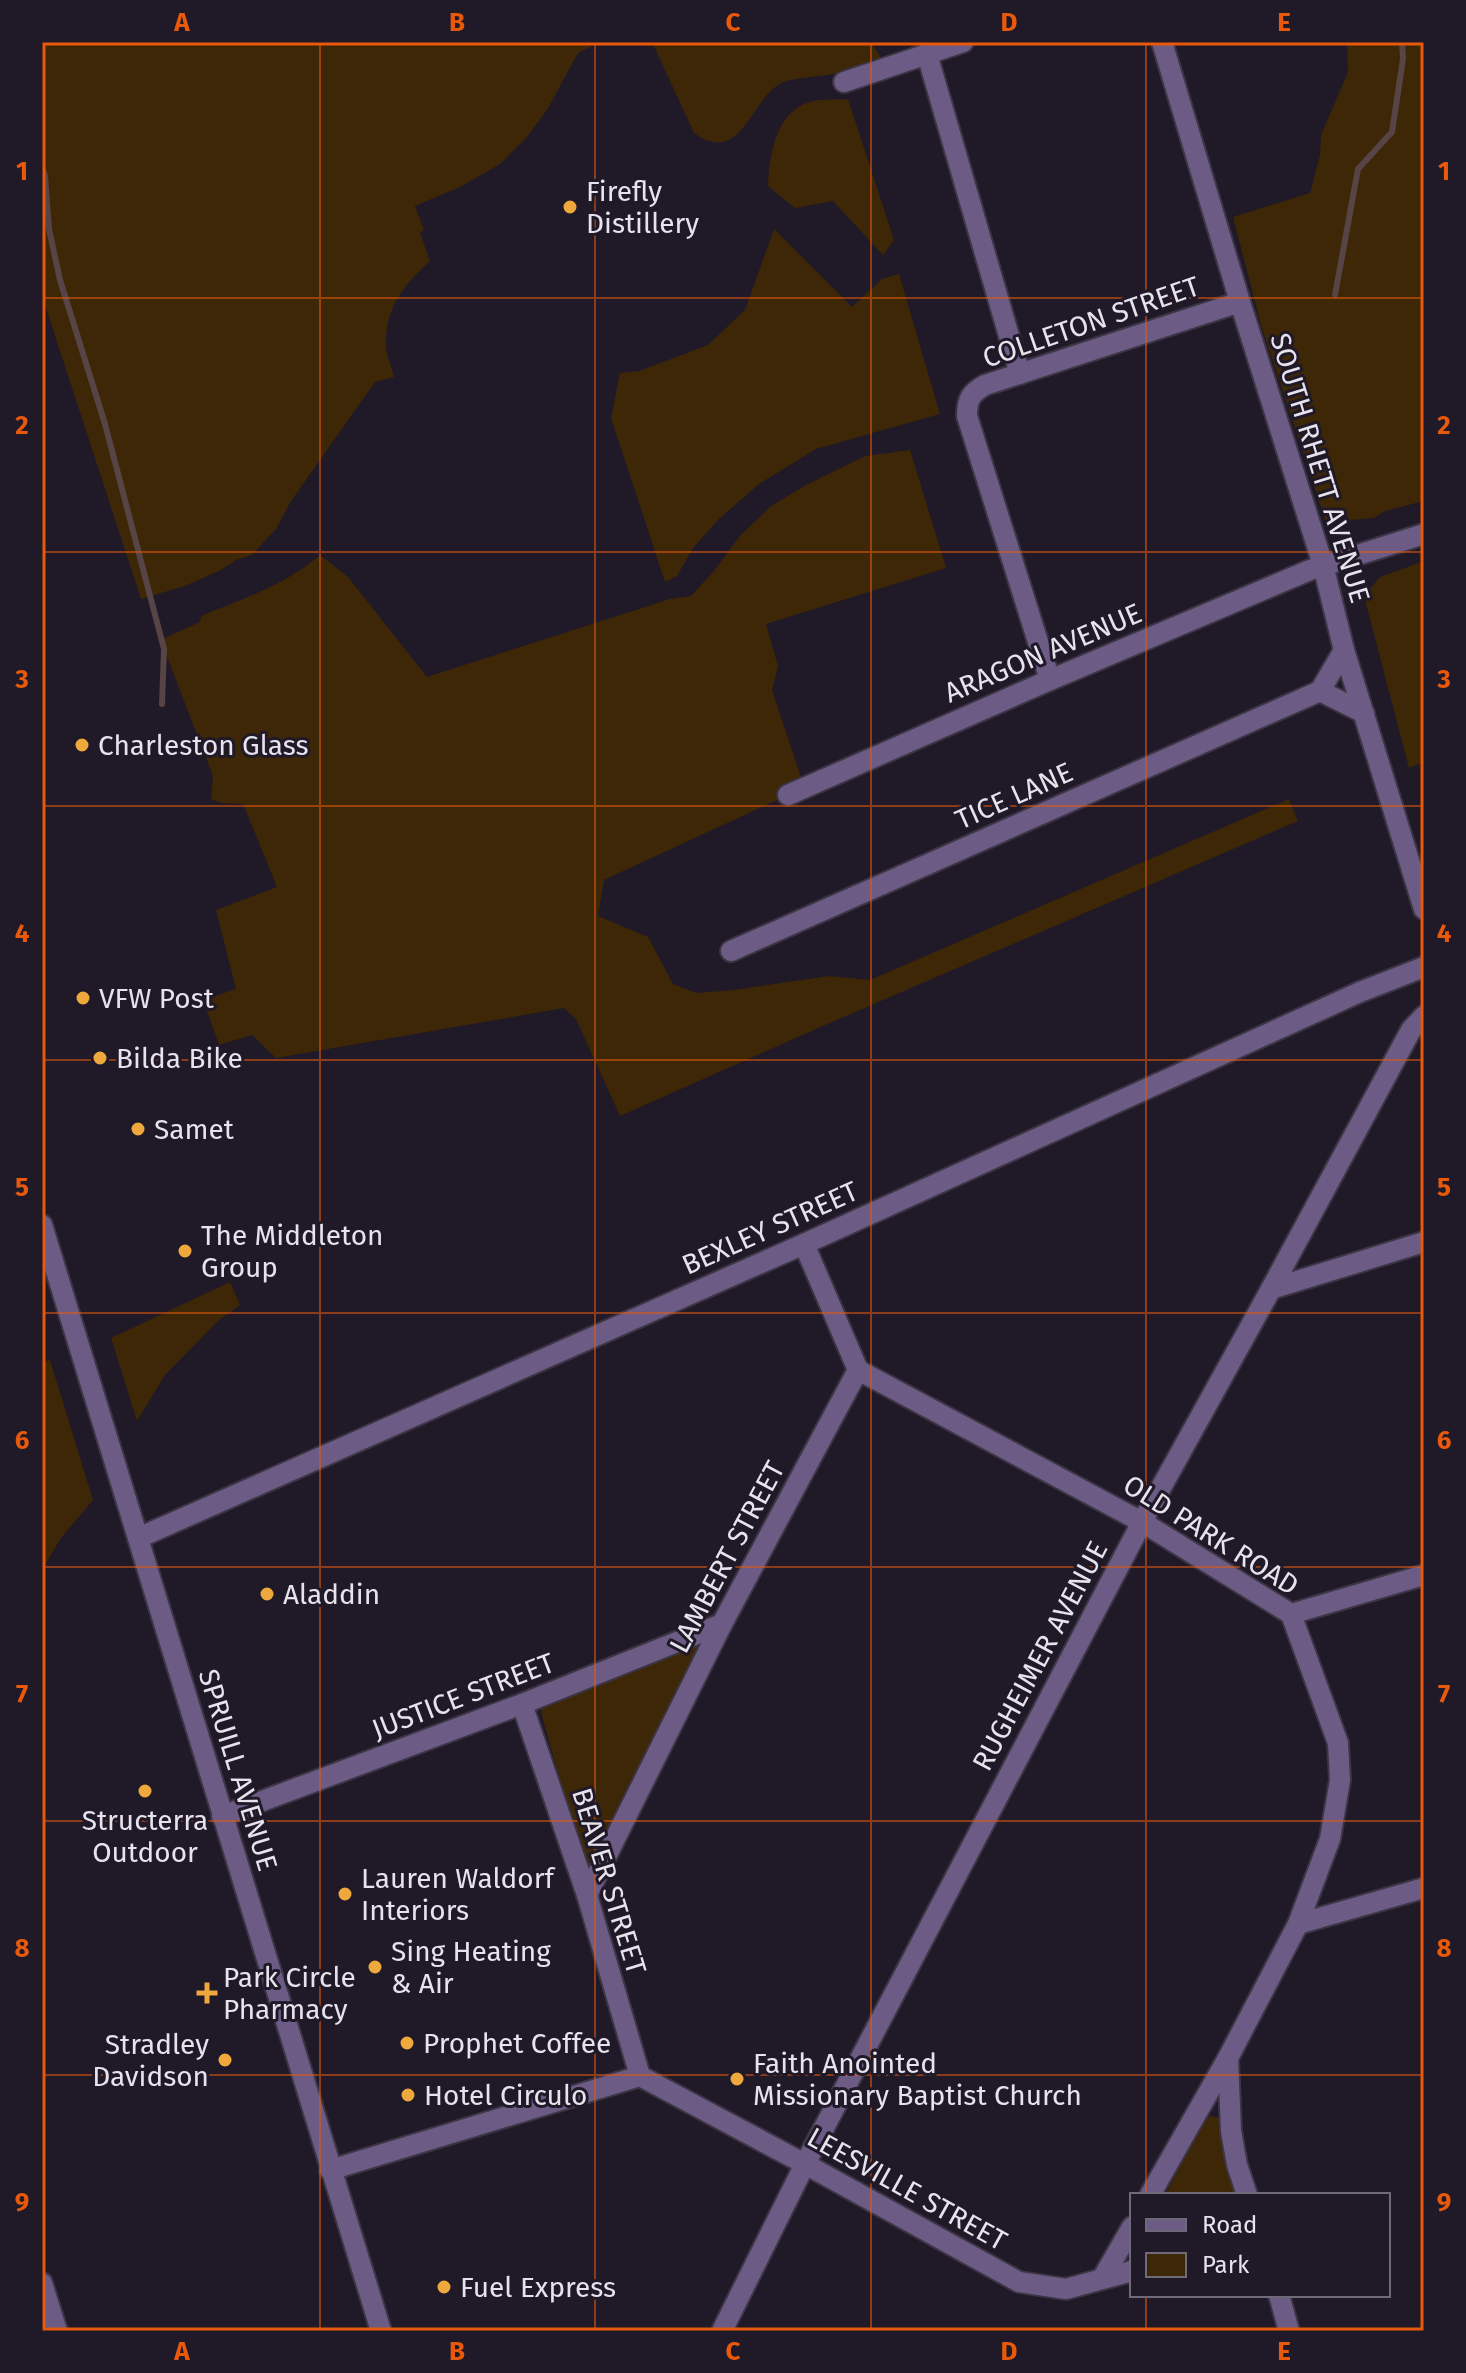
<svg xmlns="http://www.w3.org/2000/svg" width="1466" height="2373" font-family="'Fira Sans',sans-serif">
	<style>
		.green { fill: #3d2706 }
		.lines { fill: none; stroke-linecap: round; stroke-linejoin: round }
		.stream { stroke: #564447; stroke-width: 6 }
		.minor-casing { stroke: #3b3544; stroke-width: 24 }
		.minor { stroke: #6c5b85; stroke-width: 20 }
		.grid { fill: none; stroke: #e8590c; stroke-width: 2; stroke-opacity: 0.55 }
		.poi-dot { fill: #eea83c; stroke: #1f1928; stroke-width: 3 }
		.labels { text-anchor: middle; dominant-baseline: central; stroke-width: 6; stroke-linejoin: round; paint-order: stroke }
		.poi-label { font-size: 28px; fill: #e7e3ed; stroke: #1f1928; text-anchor: start }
		.street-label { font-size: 28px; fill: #e7e3ed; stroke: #1f1928 }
		.neatline { fill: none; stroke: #e8590c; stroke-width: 3 }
		.grid-label { font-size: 26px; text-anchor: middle; font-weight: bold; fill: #e8590c }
	</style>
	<rect width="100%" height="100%" fill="#1f1928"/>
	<g class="green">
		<path d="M 42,42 L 600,42 L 578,53 L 547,110 L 527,137 L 500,164 L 460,187 L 415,206 L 424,230 L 420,233 L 430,261 C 403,286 385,307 386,347 C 387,357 392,368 394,377 L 375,382 L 291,501 L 276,529 L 252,555 L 236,560 L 221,570 L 185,586 L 141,599 L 42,296 Z"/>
		<path d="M 652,42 L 871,42 L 881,58 C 865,63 849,70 833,74 C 819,77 790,77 778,85 C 750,103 740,166 694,133 Z"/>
		<polygon points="1347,42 1424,42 1424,501 1385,511 1374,518 1326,522 1261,325 1233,217 1310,193 1320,155 1321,135 1348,72"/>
		<path d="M 848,99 L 894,240 L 883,255 L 833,201 L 795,208 L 768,186 C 769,157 775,117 804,104 C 816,98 835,100 848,99 Z"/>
		<polygon points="774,229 852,307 882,279 899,274 940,414 816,449 759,484 719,519 693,548 677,576 665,582 611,418 620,373 639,371 708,345 745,310"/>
		<path d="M 910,450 L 946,568 L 766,624 L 778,666 L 772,690 L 802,780 L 788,795 L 604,880 L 598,916 L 648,937 L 673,984 L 696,993 L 734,990 L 829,976 L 870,980 L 1289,799 L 1298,821 L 816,1029 L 620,1116 L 576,1019 L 564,1008 L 276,1058 L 252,1035 L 219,1045 L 203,1000 L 236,989 L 216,910 L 277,887 L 243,804 L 220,803 L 211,799 L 213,776 L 164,649 L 158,641 L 200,622 L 201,616 C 242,599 286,585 320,555 L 348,577 L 427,677 L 670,599 L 691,596 L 713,572 L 740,536 L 771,506 L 806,485 L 865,456 Z"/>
		<polygon points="1424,561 1424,762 1409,768 1364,596 1380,577"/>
		<polygon points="230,1282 240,1305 219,1320 165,1375 137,1421 111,1338"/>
		<polygon points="50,1360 93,1500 61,1538 42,1570 42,1363"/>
		<polygon points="701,1641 703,1647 587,1875 543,1720 541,1711 544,1705"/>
		<polygon points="1212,2116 1220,2118 1225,2124 1228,2169 1236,2195 1165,2195 1204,2118"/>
	</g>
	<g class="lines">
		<g class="stream">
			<polyline points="42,167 45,176 49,229 60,280 105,424 164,649 162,704"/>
			<polyline points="1335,295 1358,169 1392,132 1403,59 1402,42"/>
		</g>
		<g class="minor-casing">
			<g id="minor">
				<polyline points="1162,42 1240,302 1323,565 1344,650 1424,909"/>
				<polyline points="927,54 1020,374"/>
				<polyline points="844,82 963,42"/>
				<path d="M 1050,680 L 967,416 C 967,399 971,393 985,385 L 1240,302"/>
				<polyline points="1320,691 1364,713"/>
				<polyline points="1320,691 1344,650"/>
				<polyline points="788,795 1050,680 1310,570 1424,534"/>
				<polyline points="731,951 1320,691"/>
				<polyline points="42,1225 381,2331"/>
				<polyline points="1271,1289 1424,1242"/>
				<polyline points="858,1370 1142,1522 1291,1614 1338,1743 1340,1780 1330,1839 1298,1924 1228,2058 1231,2131 1237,2165 1247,2195"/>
				<polyline points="138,1538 804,1244 1360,992 1424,967"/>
				<polyline points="1291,1614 1424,1575"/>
				<polyline points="522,1704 587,1895 640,2076"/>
				<polyline points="222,1816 522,1704 722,1624"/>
				<polyline points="587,1895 722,1624 858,1370 804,1244"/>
				<polyline points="1298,1924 1424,1888"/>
				<polyline points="330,2170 640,2076 805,2164 1019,2282 1066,2289 1132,2271"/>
				<polyline points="1150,2195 1228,2058"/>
				<polyline points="1102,2279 1132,2227"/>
				<polyline points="42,2283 57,2331"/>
				<polyline points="1279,2295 1289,2331"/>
				<polyline points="722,2331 805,2164 1142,1522 1271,1289 1411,1030 1424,1016"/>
			</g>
		</g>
		<use href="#minor" class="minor"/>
	</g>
	<path class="grid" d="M 320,42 L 320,2331M 595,42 L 595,2331M 871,42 L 871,2331M 1146,42 L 1146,2195M 42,298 L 1424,298M 42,552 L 1424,552M 42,806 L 1424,806M 42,1060 L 1424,1060M 42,1313 L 1424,1313M 42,1567 L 1424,1567M 42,1821 L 1424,1821M 42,2075 L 1424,2075M 1146,2295 L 1146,2331"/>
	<g class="poi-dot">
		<circle cx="570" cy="207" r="8"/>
		<circle cx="82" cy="745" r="8"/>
		<circle cx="83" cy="998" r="8"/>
		<circle cx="100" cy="1058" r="8"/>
		<circle cx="138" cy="1129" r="8"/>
		<circle cx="185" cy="1251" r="8"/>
		<circle cx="267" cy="1594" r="8"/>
		<circle cx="145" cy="1791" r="8"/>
		<circle cx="345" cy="1894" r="8"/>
		<circle cx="375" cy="1967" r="8"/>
		<path d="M203 1981h8v8h8v8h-8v8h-8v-8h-8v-8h8z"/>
		<circle cx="407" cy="2043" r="8"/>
		<circle cx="225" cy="2060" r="8"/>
		<circle cx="737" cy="2079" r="8"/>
		<circle cx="408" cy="2095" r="8"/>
		<circle cx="444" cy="2287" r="8"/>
	</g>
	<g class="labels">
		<g class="poi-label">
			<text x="586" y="191">Firefly<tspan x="586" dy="32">Distillery</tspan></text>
			<text x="98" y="745">Charleston Glass</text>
			<text x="99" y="998">VFW Post</text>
			<text x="116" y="1058">Bilda Bike</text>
			<text x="154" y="1129">Samet</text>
			<text x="201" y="1235">The Middleton<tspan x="201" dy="32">Group</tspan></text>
			<text x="283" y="1594">Aladdin</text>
			<text x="145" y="1820" text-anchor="middle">Structerra<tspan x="145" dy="32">Outdoor</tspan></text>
			<text x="361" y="1878">Lauren Waldorf<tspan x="361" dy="32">Interiors</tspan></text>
			<text x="391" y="1951">Sing Heating<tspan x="391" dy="32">&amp; Air</tspan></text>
			<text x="223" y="1977">Park Circle<tspan x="223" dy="32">Pharmacy</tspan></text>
			<text x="423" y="2043">Prophet Coffee</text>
			<text x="209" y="2044" text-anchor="end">Stradley<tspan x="209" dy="32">Davidson</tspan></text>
			<text x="753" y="2063">Faith Anointed<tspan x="753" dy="32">Missionary Baptist Church</tspan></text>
			<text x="424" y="2095">Hotel Circulo</text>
			<text x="460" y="2287">Fuel Express</text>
		</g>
		<g class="street-label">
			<text transform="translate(1091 322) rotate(-19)">COLLETON STREET</text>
			<text transform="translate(1320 468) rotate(73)">SOUTH RHETT AVENUE</text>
			<text transform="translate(1043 653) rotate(-23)">ARAGON AVENUE</text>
			<text transform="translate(1014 796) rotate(-24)">TICE LANE</text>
			<text transform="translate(770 1228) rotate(-24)">BEXLEY STREET</text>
			<text transform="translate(1211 1535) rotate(32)">OLD PARK ROAD</text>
			<text transform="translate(727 1557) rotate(-62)">LAMBERT STREET</text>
			<text transform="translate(1040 1656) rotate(-62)">RUGHEIMER AVENUE</text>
			<text transform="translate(463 1696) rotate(-21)">JUSTICE STREET</text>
			<text transform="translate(238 1770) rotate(73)">SPRUILL AVENUE</text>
			<text transform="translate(609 1881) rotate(73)">BEAVER STREET</text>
			<text transform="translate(907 2189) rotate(29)">LEESVILLE STREET</text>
		</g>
	</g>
	<rect width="1466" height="2373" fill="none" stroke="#1f1928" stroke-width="88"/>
	<rect x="1130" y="2193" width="260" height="104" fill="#1f1928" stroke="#6f6a77" stroke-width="2"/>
	<rect x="1146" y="2219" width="40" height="12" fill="#6c5b85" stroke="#6f6a77" stroke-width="2"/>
	<text x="1202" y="2233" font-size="24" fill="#e7e3ed">Road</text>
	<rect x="1146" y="2253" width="40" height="24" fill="#3d2706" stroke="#6f6a77" stroke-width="2"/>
	<text x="1202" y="2273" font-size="24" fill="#e7e3ed">Park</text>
	<rect x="44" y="44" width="1378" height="2285" class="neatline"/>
	<g class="grid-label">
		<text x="182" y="31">A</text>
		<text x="457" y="31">B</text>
		<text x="733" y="31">C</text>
		<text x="1009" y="31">D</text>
		<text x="1284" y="31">E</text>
		<text x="22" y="180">1</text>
		<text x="1444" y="180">1</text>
		<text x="22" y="434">2</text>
		<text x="1444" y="434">2</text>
		<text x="22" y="688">3</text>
		<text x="1444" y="688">3</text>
		<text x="22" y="942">4</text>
		<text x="1444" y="942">4</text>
		<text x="22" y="1196">5</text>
		<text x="1444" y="1196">5</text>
		<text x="22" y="1449">6</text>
		<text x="1444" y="1449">6</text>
		<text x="22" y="1703">7</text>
		<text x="1444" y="1703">7</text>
		<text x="22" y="1957">8</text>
		<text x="1444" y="1957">8</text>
		<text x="22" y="2211">9</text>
		<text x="1444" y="2211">9</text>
		<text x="182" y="2360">A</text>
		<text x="457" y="2360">B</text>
		<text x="733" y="2360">C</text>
		<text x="1009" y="2360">D</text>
		<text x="1284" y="2360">E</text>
	</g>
</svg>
